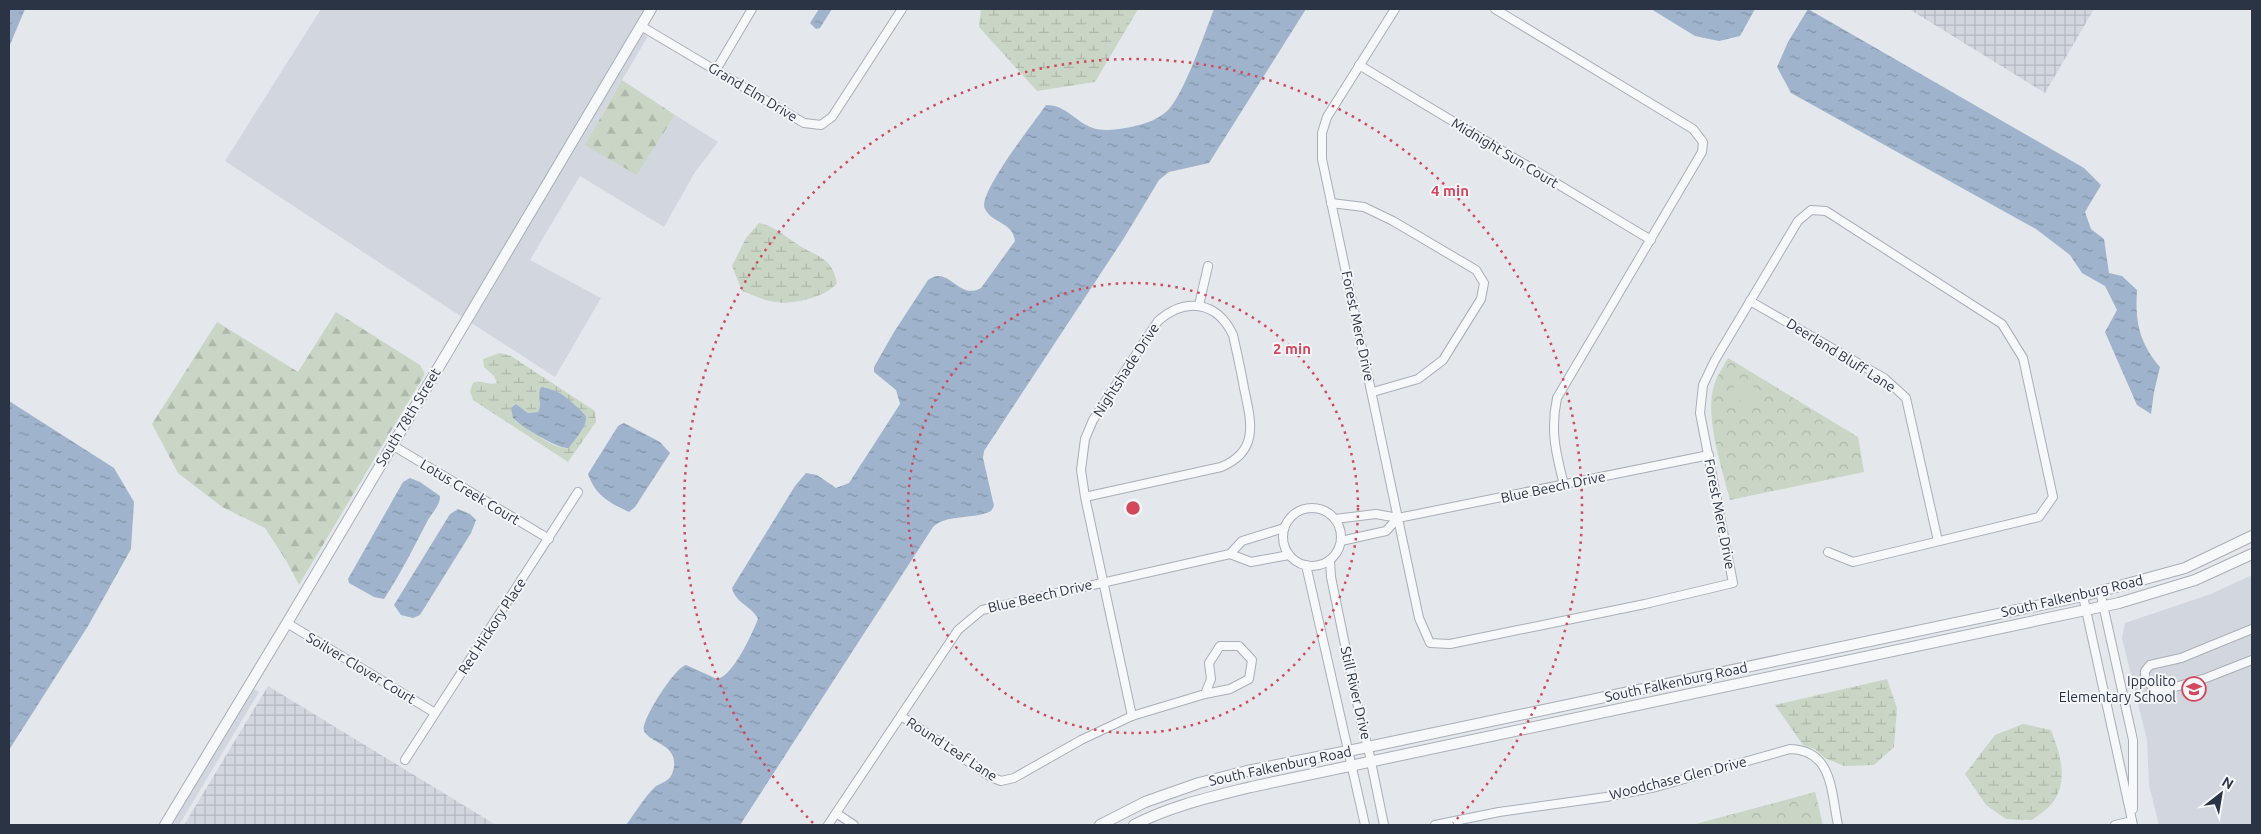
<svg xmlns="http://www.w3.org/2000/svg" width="2261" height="834" font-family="Ubuntu,sans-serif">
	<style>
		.built { fill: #d2d6de }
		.industrial { fill: url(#industrial-grid) }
		.forest { fill: url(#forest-firs) }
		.wetland { fill: url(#wetland-marsh); fill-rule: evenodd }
		.park { fill: url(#park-crowns) }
		.garden { fill: #c9d6c5 }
		.water { fill: url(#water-ripples) }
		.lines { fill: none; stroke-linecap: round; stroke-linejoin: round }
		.minor-casing { stroke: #a9aeb7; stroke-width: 10 }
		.tertiary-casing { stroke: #a9aeb7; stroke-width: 12 }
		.minor { stroke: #f7f8fa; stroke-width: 8 }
		.tertiary { stroke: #f7f8fa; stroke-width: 10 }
		.ring { fill: none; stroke: #d1495b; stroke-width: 2.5; stroke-dasharray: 2.5 5 }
		.labels { text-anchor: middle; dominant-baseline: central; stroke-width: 4; stroke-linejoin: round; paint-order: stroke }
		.street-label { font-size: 14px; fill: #2b3445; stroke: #f4f6f9 }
		.poi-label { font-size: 14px; fill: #2b3445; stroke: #f4f6f9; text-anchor: end }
		.centre { fill: #d1495b; stroke: #f4f6f9; stroke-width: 2.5 }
		.ring-label { font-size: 15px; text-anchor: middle; font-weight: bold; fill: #d1495b; stroke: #f4f6f9; stroke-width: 4; stroke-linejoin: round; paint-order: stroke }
	</style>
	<defs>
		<pattern id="industrial-grid" width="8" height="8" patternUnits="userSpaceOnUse" patternTransform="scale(1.25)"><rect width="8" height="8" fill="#d2d6de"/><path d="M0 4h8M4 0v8" fill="none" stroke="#b4b8c0"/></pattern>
		<pattern id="forest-firs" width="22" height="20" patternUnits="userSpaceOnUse" patternTransform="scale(1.25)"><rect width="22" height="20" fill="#c9d6c5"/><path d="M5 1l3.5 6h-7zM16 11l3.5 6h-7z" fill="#adb8ab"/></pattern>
		<pattern id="wetland-marsh" width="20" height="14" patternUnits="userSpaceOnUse" patternTransform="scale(1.25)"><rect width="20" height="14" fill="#c9d6c5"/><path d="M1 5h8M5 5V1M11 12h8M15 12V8" fill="none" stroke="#adb8ab"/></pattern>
		<pattern id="park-crowns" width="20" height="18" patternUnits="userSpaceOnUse" patternTransform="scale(1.25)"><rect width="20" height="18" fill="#c9d6c5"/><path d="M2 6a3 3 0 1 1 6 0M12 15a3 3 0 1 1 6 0" fill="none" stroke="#adb8ab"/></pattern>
		<pattern id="water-ripples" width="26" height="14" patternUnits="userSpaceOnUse" patternTransform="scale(1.25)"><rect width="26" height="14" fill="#9fb4cc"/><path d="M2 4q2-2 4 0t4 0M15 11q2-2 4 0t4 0" fill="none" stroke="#8293a7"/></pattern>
	</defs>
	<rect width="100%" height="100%" fill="#e4e7ec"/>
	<g class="built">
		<polygon points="321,9 646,9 462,317 225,161"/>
		<polygon points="643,33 648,36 601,116 637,175 675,115 718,142 695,172 664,227 580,176 530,260 601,298 555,377 470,322"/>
		<polygon points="2252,575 2252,825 2159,825 2149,785 2147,740 2122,638 2125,623 2211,594"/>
		<polygon points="253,689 259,692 179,825 171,825"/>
	</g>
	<g class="industrial">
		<polygon points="1909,9 2094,9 2045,93"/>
		<polygon points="268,686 496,825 184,825"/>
	</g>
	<g class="forest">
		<polygon points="622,80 675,115 637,175 585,145"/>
		<polygon points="336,312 420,365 425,374 299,585 287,562 265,528 222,507 178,473 152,424 217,322 298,372"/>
	</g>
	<g class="wetland">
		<polygon points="981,9 1138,9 1095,82 1037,91 979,27"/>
		<path d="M 759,223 C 777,227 785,237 800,246 C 808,251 819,255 827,262 C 833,268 835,275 837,283 C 826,297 793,305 776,302 C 765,301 753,295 742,291 L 732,266 L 746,238 Z"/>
		<path d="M 500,353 L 511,356 L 595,411 L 596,422 L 568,462 L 473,400 L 470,391 L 473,383 C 481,379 489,386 497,383 L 494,376 L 484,367 L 483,359 ZM 545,387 L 563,395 L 586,418 L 569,448 C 555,451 527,428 515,421 L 516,404 L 528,413 L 538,412 L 540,409 L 539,391 Z"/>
		<polygon points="1887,679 1897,708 1894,747 1874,765 1844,766 1825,758 1815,749 1803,745 1775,705"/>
		<path d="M 2023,724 L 2051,730 C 2060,754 2069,779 2053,802 C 2048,809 2039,815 2032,820 L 2006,819 L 1986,805 L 1965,774 L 1995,735 Z"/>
	</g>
	<g class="park">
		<path d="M 1728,358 L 1858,437 L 1864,472 L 1730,500 C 1722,467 1703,414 1715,382 C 1718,374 1724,366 1728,358 Z"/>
		<polygon points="1815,792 1823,825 1692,825"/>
	</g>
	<polygon class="garden" points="1739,378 1757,389 1748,405 1730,395"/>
	<g class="water">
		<polygon points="9,9 25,9 9,47"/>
		<polygon points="819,9 832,9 820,28 816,29 810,23"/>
		<path d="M 1214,9 L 1306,9 L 1209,163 L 1169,172 L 1159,180 L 1124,238 L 984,451 L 983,458 L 994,506 L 991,511 C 973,520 946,514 933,527 L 740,825 L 626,825 C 635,813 643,799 654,788 C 661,781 671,784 674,767 C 677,744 651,744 644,731 C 640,722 675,667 686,665 L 717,679 C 733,676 752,634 758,619 C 752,606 735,603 732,588 L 795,486 L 806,473 L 817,475 L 836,488 L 849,483 L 900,404 L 896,390 L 874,372 L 874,367 L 894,332 L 928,280 C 949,264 958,301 981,288 L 1015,241 C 1013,222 993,224 985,209 C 976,195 1036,120 1046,105 C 1067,105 1075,122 1093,128 C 1104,132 1120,129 1131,127 C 1144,124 1155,121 1166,112 C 1183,98 1205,32 1214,9 Z"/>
		<polygon points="1651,9 1755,9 1740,36 1719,41 1695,36"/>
		<path d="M 1808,9 L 2084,168 L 2101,185 L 2085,212 L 2091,229 L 2104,239 L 2109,273 L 2122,276 L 2137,290 C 2135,322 2139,342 2160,367 L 2154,392 L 2151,414 L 2137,405 L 2105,332 L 2117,310 L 2105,286 L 2082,273 L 2070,255 L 2036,229 L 1791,93 L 1777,67 L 1788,42 Z"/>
		<path d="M 541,387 C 546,387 559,392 563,395 C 567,398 586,414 586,417 C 587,427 574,440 569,448 C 559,450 520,426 513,418 L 511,408 L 516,404 L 528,413 L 538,412 C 543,404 536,395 541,387 Z"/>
		<polygon points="9,401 114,468 134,502 131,549 88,626 9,750"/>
		<path d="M 624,423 L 660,442 L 670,453 L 635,507 L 629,512 C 608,502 596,496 588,474 L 618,426 Z"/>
		<path d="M 410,478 L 420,482 L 440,496 C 440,506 433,511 428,520 C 414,547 401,573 384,599 L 374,597 L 349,583 L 348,579 L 403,482 Z"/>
		<polygon points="458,509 470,514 476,520 471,533 420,615 413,618 401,615 394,605 450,514"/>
	</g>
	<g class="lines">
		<g class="minor-casing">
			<g id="minor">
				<polyline points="1395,9 1327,117 1322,133 1322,159 1419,618 1430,643 1450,644 1645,604 1733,583 1700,413 1703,385 1715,360 1798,221 1811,210 1826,211 2002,324 2023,358 2053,497 2039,517 1853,562 1828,552"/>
				<path d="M 1495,9 L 1693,129 L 1703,142 L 1702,152 L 1557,398 C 1550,431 1556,453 1564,485"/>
				<polyline points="641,26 804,123 821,125 832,117 902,9"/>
				<polyline points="1359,65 1651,240"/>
				<polyline points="716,70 752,9"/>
				<polyline points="1331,203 1364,207 1393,221 1476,270 1484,283 1481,299 1443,360 1418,379 1373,392"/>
				<polyline points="1750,301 1884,378 1906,398 1938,541"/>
				<polyline points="1199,305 1208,266"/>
				<polyline points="392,445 549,539"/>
				<path d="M 1085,497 L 1221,467 C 1260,451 1251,421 1244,388 C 1241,370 1237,353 1233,335 C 1217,301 1185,297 1158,321 L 1093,420 L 1085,439 L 1081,470 L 1085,497 L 1132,716"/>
				<circle cx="1312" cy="537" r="29"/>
				<polyline points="1335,519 1376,514 1398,518 1709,455"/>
				<polyline points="1341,541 1386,531 1398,518"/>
				<polyline points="1230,554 1251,562 1289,555"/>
				<polyline points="1330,560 1331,577 1362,727 1368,747 1384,825"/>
				<polyline points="1306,565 1365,825"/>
				<polyline points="2100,591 2133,740 2133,809"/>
				<polyline points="2083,596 2133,825"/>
				<polyline points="287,623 435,713"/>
				<polyline points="2252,629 2181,658 2150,665 2145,671 2145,680 2158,692 2206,678 2252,660"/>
				<polyline points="901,716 991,777 1001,781 1014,778 1081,740 1132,716 1205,694 1230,689 1249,679 1252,660 1239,646 1220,646 1209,663 1211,679 1205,694"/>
				<polyline points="405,760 578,492"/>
				<polyline points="836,813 854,825"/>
				<polyline points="828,825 958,630 982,610 1230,554 1242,541 1284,528"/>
				<path d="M 1435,825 L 1499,812 L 1606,797 L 1656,787 L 1790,749 C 1833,750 1831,792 1838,825"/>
				<polyline points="2115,825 2132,821"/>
			</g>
		</g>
		<g class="tertiary-casing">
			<g id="tertiary">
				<polyline points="165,825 287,623 651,9"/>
				<polyline points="1100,825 1145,802 1199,783 1247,771 1368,747 2083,596 2185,568 2252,536"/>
				<path d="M 1134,825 C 1170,806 1211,797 1251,787 L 2119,603 L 2195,580 L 2252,554"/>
			</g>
		</g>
		<use href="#minor" class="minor"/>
		<use href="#tertiary" class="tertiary"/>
	</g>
	<g class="ring">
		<circle cx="1133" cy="508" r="225"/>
		<path d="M813 823A449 449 0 1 1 1453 823"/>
	</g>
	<defs>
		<g id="school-ring" transform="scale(1.25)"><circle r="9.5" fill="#f4f6f9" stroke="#d1495b" stroke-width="1.5"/><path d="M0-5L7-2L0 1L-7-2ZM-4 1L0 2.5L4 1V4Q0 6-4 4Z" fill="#d1495b"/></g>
	</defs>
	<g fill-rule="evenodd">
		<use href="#school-ring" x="2194" y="689"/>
	</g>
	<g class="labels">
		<g class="street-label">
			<text transform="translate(753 92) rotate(31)">Grand Elm Drive</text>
			<text transform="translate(1505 153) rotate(31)">Midnight Sun Court</text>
			<text transform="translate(1358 326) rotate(78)">Forest Mere Drive</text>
			<text transform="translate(1841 355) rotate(32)">Deerland Bluff Lane</text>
			<text transform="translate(1126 370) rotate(-57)">Nightshade Drive</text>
			<text transform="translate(408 417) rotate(-59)">South 78th Street</text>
			<text transform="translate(1553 487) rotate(-12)">Blue Beech Drive</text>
			<text transform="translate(470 492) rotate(31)">Lotus Creek Court</text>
			<text transform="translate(1720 514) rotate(79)">Forest Mere Drive</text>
			<text transform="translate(1040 596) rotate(-13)">Blue Beech Drive</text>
			<text transform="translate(2072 596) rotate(-13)">South Falkenburg Road</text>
			<text transform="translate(492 626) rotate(-57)">Red Hickory Place</text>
			<text transform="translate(361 668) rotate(31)">Soilver Clover Court</text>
			<text transform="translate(1676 682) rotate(-12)">South Falkenburg Road</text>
			<text transform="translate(1356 693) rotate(77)">Still River Drive</text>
			<text transform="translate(952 749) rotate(33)">Round Leaf Lane</text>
			<text transform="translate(1280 766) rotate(-12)">South Falkenburg Road</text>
			<text transform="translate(1678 778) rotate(-14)">Woodchase Glen Drive</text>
		</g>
		<g class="poi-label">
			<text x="2176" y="681">Ippolito<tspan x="2176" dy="16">Elementary School</tspan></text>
		</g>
	</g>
	<circle cx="1133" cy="508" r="8" class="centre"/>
	<g class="ring-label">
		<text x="1450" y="196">4 min</text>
		<text x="1292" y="354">2 min</text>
	</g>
	<rect width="2261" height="834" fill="none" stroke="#2b3445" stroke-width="20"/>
	<g transform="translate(2221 794) rotate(31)" stroke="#f4f6f9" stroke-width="4" paint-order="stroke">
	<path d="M0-4L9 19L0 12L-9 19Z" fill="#2b3445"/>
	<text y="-8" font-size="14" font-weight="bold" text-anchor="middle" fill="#2b3445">N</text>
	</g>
</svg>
